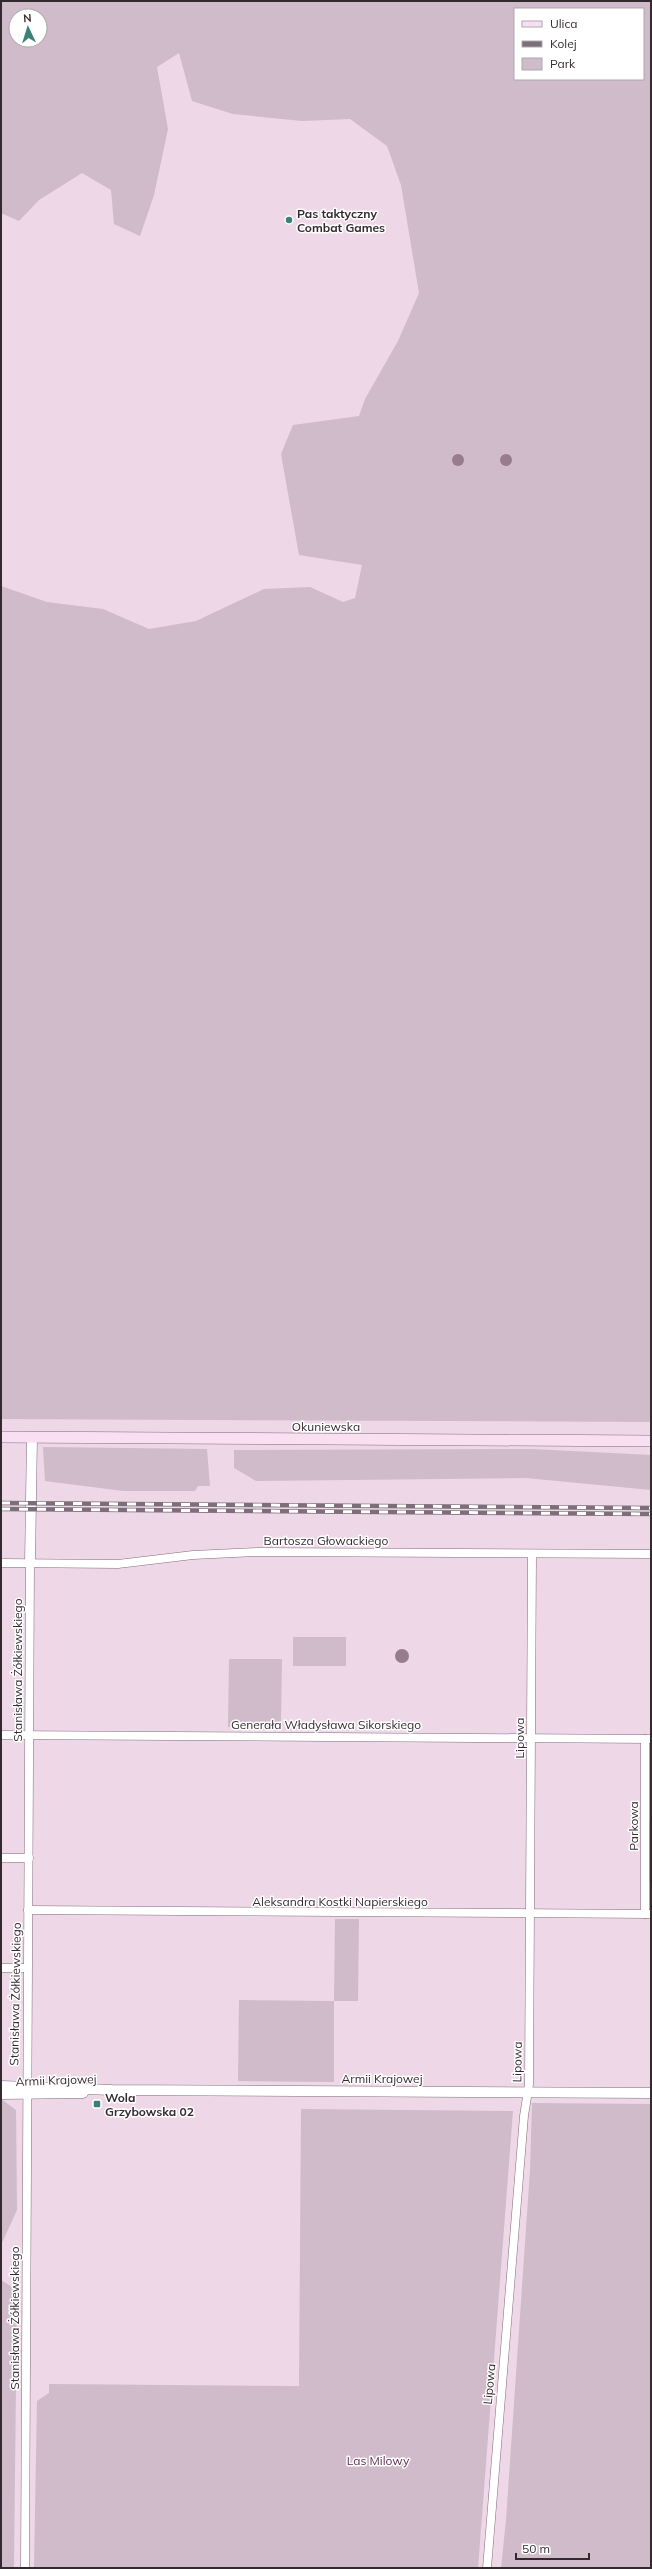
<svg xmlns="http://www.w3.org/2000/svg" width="652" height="2569" font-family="Mulish,sans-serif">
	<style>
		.green { fill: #cfbbc9; fill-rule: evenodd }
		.water { fill: #977c8f }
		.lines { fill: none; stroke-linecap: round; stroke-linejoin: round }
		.minor-casing { stroke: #806d7b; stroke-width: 9 }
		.tertiary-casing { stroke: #806d7b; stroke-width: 11 }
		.secondary-casing { stroke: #806d7b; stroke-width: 12 }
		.minor { stroke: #fff; stroke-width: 8 }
		.tertiary { stroke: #fff; stroke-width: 10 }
		.secondary { stroke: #f8dff2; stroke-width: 11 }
		.rail-casing { stroke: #7d6f79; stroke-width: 4.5 }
		.rail { stroke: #fff; stroke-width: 3; stroke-dasharray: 9; stroke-linecap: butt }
		.poi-dot { fill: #3b817a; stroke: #fff; stroke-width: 1.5 }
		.labels { text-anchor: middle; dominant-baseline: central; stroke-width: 3; stroke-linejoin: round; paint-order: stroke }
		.poi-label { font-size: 12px; font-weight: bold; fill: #332a30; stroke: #fff; text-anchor: start }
		.street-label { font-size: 12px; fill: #332a30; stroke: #fff }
		.park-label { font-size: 12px; fill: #5a3250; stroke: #fff }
	</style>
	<rect width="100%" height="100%" fill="#eed7e7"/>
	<g class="green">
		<path d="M 1,1 L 651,1 L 651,1422 L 1,1419 L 1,586 L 47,602 L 103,609 L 149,629 L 196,621 L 264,589 L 310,587 L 343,602 L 355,598 L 362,565 L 299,555 L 281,454 L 293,425 L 359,416 L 365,399 L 398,341 L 419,293 L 401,185 L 387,146 L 350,119 L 302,121 L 233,114 L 192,101 L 179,53 L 157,67 L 168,129 L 154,195 L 140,236 L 114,224 L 111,190 L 82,173 L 39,200 L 19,221 L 1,213 ZM 515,9 L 643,9 L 643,79 L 515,79 ZM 16,16 L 40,16 L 40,40 L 16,40 Z"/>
		<polygon points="43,1447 207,1449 210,1486 198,1486 195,1491 123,1491 45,1481"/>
		<polygon points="532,1449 651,1455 651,1490 526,1478 256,1481 234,1468 234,1450"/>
		<rect x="293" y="1637" width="53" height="29"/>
		<polygon points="229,1659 282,1659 281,1721 275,1727 228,1727"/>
		<rect x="649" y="1819" width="2" height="63"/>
		<polygon points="335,1919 359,1919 358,2001 334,2001 334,2082 238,2081 239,2000 334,2001"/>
		<polygon points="1,2099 16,2110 17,2210 1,2245"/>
		<polygon points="532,2103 651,2104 651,2568 501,2568 506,2520 530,2170"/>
		<polygon points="301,2109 513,2111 478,2568 34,2568 37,2401 49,2393 49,2384 299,2386"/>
		<polygon points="1,2280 17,2290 14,2568 1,2568"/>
	</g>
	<g class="water">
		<circle cx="506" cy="460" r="6"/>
		<circle cx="458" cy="460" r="6"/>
		<circle cx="402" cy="1656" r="7"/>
	</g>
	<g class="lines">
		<g class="minor-casing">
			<g id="minor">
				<polyline points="1,1563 118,1564 193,1555 258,1552 651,1554"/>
				<polyline points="1,1735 651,1739"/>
				<polyline points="1,1858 29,1858"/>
				<polyline points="28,1910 651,1914"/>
				<polyline points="645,1914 645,1739"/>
				<polyline points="1,1968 27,1968"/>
				<polyline points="25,2568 30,1563"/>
				<polyline points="487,2568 524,2116 529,2084 532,1554"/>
			</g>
		</g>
		<g class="tertiary-casing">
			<g id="tertiary">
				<polyline points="30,1563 32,1437"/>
				<polyline points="1,2086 112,2090 651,2093"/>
				<polyline points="1,2094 83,2093"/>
			</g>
		</g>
		<g class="secondary-casing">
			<polyline id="secondary" points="1,1437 651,1441"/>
		</g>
		<use href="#minor" class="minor"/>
		<use href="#tertiary" class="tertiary"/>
		<use href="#secondary" class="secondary"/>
		<g class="rail-casing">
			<g id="rail">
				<polyline points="1,1503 651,1508"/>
				<polyline points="1,1509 651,1514"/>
			</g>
		</g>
		<use href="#rail" class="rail"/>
	</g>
	<g class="poi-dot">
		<circle cx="289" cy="220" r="4"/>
		<rect x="93" y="2100" width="8" height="8" rx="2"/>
	</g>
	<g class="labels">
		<g class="poi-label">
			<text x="297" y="213">Pas taktyczny<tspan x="297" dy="14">Combat Games</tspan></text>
			<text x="105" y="2097">Wola<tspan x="105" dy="14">Grzybowska 02</tspan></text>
		</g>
		<g class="street-label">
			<text x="326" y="1426">Okuniewska</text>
			<text x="326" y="1540">Bartosza Głowackiego</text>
			<text transform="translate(17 1670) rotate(-90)">Stanisława Żółkiewskiego</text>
			<text x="326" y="1724">Generała Władysława Sikorskiego</text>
			<text transform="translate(519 1738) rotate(-90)">Lipowa</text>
			<text transform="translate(633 1826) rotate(-90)">Parkowa</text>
			<text x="340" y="1901">Aleksandra Kostki Napierskiego</text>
			<text transform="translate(15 1994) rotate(-89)">Stanisława Żółkiewskiego</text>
			<text transform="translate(517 2062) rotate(-89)">Lipowa</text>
			<text x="382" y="2078">Armii Krajowej</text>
			<text transform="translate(56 2080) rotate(-2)">Armii Krajowej</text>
			<text transform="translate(14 2318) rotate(-90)">Stanisława Żółkiewskiego</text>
			<text transform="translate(489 2384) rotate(-85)">Lipowa</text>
		</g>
		<g class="park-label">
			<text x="378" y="2460">Las Milowy</text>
		</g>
	</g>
	<rect width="652" height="2569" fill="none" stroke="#332a30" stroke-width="4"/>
	<rect x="514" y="8" width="130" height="72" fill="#ffffff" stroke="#adaaac"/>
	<rect x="522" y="21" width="20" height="6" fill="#f8dff2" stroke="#adaaac"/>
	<text x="550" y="28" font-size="12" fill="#332a30">Ulica</text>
	<rect x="522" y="41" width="20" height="6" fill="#7d6f79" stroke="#adaaac"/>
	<text x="550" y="48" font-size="12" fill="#332a30">Kolej</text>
	<rect x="522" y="58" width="20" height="12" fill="#cfbbc9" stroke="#adaaac"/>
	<text x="550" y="68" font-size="12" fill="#332a30">Park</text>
	<g transform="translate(28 28) rotate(356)"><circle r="19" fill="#ffffff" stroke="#adaaac"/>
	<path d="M0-3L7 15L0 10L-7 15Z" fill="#3b817a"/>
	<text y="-6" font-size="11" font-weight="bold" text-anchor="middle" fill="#332a30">N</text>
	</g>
	<path d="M516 2553v6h73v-6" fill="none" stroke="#332a30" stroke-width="2"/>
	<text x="522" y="2553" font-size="12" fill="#332a30" stroke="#ffffff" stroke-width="3" paint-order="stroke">50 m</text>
</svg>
